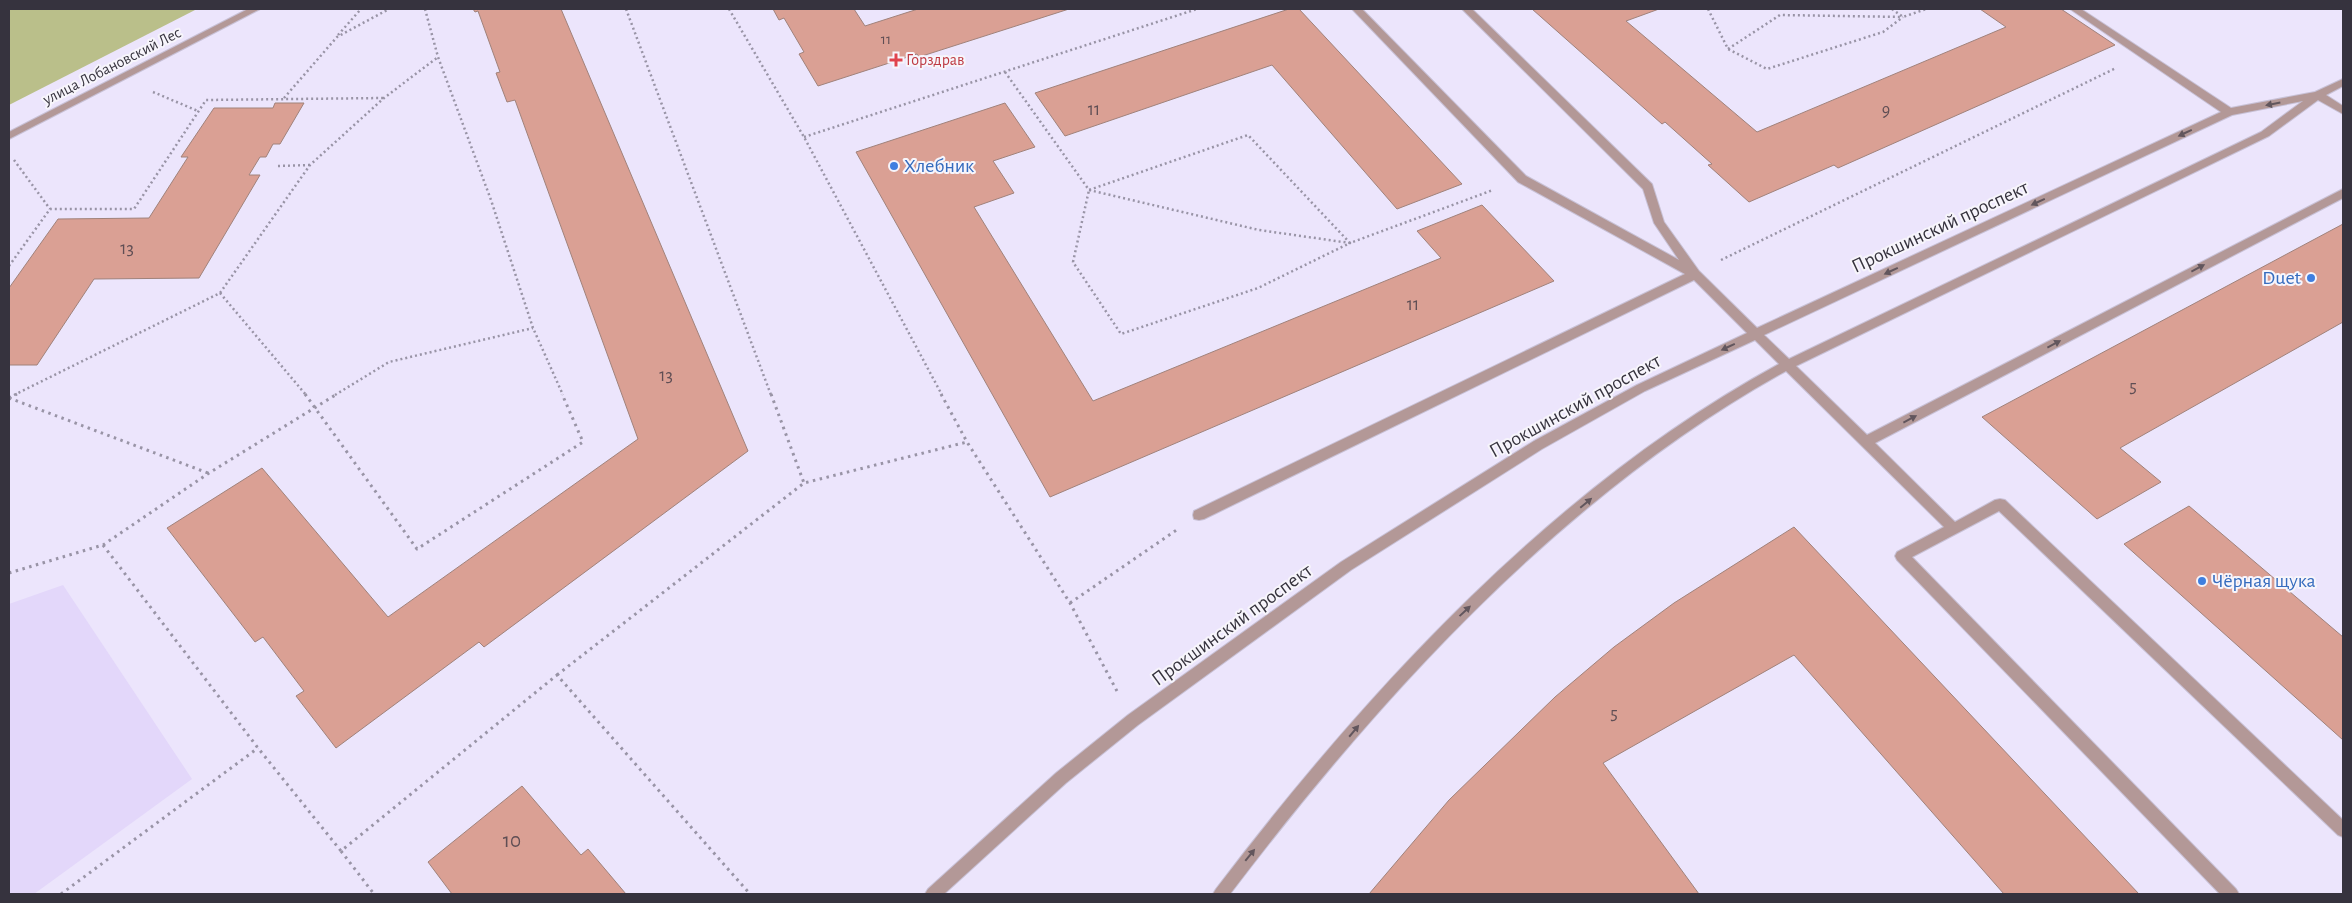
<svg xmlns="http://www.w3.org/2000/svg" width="2352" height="903" font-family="'Alegreya Sans',sans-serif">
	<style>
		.built { fill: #e3d7fa }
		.green { fill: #babf8a }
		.building { fill: #daa094; stroke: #a0827b }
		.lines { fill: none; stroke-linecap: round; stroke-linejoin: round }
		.minor-casing { stroke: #c8c1d6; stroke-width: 2 }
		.path-far1 { stroke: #9994a6; stroke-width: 2.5; stroke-dasharray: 2 3; stroke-linecap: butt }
		.path { stroke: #9994a6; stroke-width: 3; stroke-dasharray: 2.5 4.5; stroke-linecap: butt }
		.minor { fill: #b39897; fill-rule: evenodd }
		.oneway { fill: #62565d }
		.health-dot { fill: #e0444e; stroke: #f7f5fb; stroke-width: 2 }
		.shop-dot { fill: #3f7fe0; stroke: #f7f5fb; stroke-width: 2 }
		.labels { text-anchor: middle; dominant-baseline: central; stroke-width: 4; stroke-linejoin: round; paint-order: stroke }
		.far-number-label { font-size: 15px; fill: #5f4e54 }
		.far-health-label { font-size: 16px; fill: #be3a42; stroke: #f7f5fb; text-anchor: start }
		.far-street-label { font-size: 16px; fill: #36333e; stroke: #f7f5fb }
		.number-label { font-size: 18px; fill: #5f4e54 }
		.shop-label { font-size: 20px; fill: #366cbe; stroke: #f7f5fb; text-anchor: start }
		.street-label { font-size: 20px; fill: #36333e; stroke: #f7f5fb }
		.near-number-label { font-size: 21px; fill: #5f4e54 }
	</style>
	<rect width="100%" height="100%" fill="#ece5fc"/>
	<polygon class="built" points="63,585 192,779 34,894 9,894 9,604"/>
	<polygon class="green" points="9,9 197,9 9,105"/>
	<g class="building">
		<polygon points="473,9 561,9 748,451 484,647 479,642 336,748 296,696 304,691 263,637 255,642 167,528 262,468 388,617 638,439 515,100 507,102 496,73 500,72 478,11 475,12"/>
		<polygon points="773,9 854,9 865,26 918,9 1069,9 919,57 917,54 818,86 799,54 804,52 784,18 779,20"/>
		<polygon points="1289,9 1299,9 1462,184 1397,209 1272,65 1065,136 1035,93"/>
		<polygon points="1532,9 1659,9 1626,21 1757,132 2006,27 1980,9 2061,9 2115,45 1838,168 1834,165 1749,202 1708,165 1712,164 1665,122 1662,124"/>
		<polygon points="275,103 304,103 280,144 273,144 266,157 260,157 249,175 260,175 199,278 94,279 37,365 9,365 9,288 58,219 149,218 188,157 181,157 214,108 273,108"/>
		<polygon points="1005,103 1035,147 993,161 1014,193 974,207 1093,401 1441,258 1417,231 1482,205 1554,281 1050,497 856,152"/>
		<polygon points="2343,224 2343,322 2120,448 2161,482 2097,519 1982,417"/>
		<polygon points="2189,506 2343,637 2343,740 2124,544"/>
		<polygon points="1794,527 2139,894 2004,894 1794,655 1603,763 1699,894 1369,894 1449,800 1555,697 1614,647 1674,603"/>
		<polygon points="522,786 581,855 588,849 626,894 452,894 428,862"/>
	</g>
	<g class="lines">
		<g class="minor-casing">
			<g id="minor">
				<polygon points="248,9 260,9 9,139 9,132"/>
				<path d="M 1352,9 L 1362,9 L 1526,176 L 1679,260 L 1654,223 L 1643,189 L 1462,9 L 1472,9 L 1652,184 L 1664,222 L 1699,271 L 1757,328 L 2221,112 L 2070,9 L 2081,9 L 2231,108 L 2315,92 L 2343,79 L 2343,86 L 2326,95 L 2343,106 L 2343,114 L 2318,100 L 2269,136 L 1796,366 L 1867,435 L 2343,189 L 2343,198 L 1875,443 L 1955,522 L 1995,500 L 2000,499 L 2005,500 L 2343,820 L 2343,837 L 2338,835 L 1999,511 L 1912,557 L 2236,889 L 2239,894 L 2220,894 L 1897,560 L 1895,556 L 1897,552 L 1944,527 L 1786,371 C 1565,493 1381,695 1230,894 L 1213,894 L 1216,889 C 1369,688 1555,486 1779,364 L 1755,340 L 1645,391 L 1542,449 L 1351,570 L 1138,725 L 1066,783 L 944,894 L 925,894 L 928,889 L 1056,773 L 1128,715 L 1341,562 L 1534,441 L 1637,385 L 1747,333 L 1694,280 L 1204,519 L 1199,520 L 1194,519 L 1193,515 L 1194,511 L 1685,274 L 1518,182 ZM 2303,101 L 2261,132 L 1789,359 L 1764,335 L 2232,115 Z"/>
			</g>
		</g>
		<g class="path-far1">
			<polyline points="425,9 438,57 491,200 533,328 563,395"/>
			<polyline points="626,9 771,395"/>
			<polyline points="729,9 804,137 942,395"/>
			<polyline points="1708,9 1728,49 1767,69 1883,32 1903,17"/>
			<polyline points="1892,9 1903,17 1926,9"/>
			<polyline points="338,35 361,9"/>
			<polyline points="1728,49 1780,15 1903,17"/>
			<polyline points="1005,72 1089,190 1248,135 1350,243 1493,190"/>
			<polyline points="153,92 198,111"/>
			<polyline points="284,98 337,37 389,9"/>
			<polyline points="804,137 1197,9"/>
			<polyline points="14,160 50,209"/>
			<polyline points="278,166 310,165"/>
			<polygon points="1089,190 1259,230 1350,243 1258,288 1121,334 1073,262"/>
			<polyline points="1721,260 2116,68"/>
			<polyline points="9,266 50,209 134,209 206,100 383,98"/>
			<polyline points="220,293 306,395"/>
			<polyline points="14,395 220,293 310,165 384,98 438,57"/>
			<polyline points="335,395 389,362 533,328"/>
		</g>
		<g class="path">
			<polyline points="305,394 417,549 583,442 562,394"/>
			<polyline points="771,394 804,483"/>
			<polyline points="941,394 967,442 1070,603 1118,693"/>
			<polyline points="9,398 17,394"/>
			<polyline points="9,398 208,473"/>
			<polyline points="103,545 258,748 341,851 557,675 750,894"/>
			<polyline points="9,573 103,545 209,473 337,394"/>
			<polyline points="1070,603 1178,529"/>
			<polyline points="557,675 804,483 967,442"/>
			<polyline points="341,851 374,894"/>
			<polyline points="61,894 258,748"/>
		</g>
		<use href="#minor" class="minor"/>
	</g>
	<defs><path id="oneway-solid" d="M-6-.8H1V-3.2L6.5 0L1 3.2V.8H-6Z" transform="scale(1.25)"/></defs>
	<g class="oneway">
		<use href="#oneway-solid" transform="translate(2273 104) rotate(169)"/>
		<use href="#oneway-solid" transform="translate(2185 133) rotate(155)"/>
		<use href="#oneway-solid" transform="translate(2038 202) rotate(155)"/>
		<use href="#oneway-solid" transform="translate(2198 268) rotate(-28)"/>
		<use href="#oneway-solid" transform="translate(1891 271) rotate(155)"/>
		<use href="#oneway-solid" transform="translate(2054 344) rotate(-28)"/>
		<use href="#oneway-solid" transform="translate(1728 347) rotate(155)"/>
		<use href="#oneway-solid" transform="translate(1910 419) rotate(-28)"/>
		<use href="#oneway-solid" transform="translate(1586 503) rotate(-40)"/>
		<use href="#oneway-solid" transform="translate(1465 611) rotate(-43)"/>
		<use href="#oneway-solid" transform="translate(1354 731) rotate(-50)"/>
		<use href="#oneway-solid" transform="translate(1250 855) rotate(-51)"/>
	</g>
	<path class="health-dot" d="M893.5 52.5h5v5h5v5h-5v5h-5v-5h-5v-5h5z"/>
	<g class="shop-dot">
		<circle cx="894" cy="166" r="5"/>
		<circle cx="2311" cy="278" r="5"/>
		<circle cx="2202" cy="581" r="5"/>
	</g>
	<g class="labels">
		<g class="far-number-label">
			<text x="886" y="39">11</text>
		</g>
		<g class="far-health-label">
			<text x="906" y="60">Горздрав</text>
		</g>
		<g class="far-street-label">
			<text transform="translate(112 66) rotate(-27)">улица Лобановский Лес</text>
		</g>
		<g class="number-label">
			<text x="1094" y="110">11</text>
			<text x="1886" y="111">9</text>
			<text x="127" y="249">13</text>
			<text x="1413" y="305">11</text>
			<text x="666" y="376">13</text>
			<text x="2133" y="387">5</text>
			<text x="1614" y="714">5</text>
		</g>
		<g class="shop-label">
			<text x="904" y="166">Хлебник</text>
			<text x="2301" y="278" text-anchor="end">Duet</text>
			<text x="2212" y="581">Чёрная щука</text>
		</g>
		<g class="street-label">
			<text transform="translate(1940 227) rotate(-25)">Прокшинский проспект</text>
			<text transform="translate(1575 406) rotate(-29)">Прокшинский проспект</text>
			<text transform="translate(1232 625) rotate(-36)">Прокшинский проспект</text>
		</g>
		<g class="near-number-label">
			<text x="512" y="840">10</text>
		</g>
	</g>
	<rect width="2352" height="903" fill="none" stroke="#36333e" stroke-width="20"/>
</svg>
